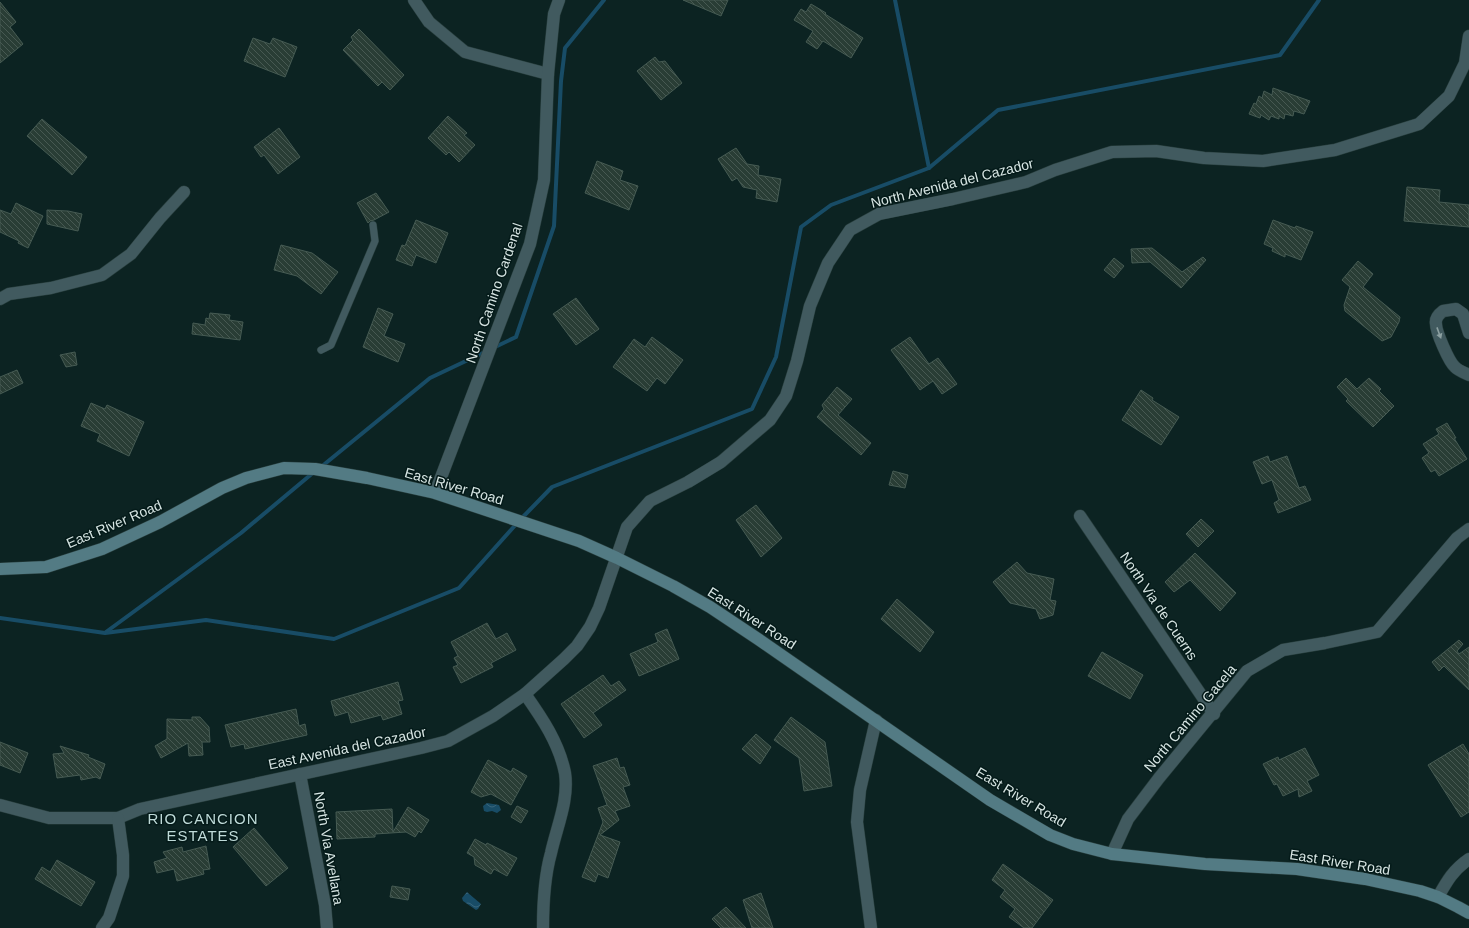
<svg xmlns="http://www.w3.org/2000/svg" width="1469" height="928" font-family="Helvetica,sans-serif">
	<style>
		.water { fill: url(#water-waves) }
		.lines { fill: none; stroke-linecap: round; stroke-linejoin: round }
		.stream { stroke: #184c66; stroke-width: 4 }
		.building { fill: url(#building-back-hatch); stroke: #465b53 }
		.lane-casing { stroke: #283e3d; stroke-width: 8 }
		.street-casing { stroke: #283e3d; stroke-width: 13 }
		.secondary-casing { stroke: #283e3d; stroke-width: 13 }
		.lane { stroke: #415a5f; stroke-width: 7 }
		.street { stroke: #415a5f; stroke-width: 12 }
		.secondary { stroke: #537b84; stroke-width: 12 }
		.oneway { fill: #8ca0a1 }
		.labels { text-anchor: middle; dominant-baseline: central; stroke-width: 3; stroke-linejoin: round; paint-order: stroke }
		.street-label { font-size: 14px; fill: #d7e5e3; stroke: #041a19 }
		.neighbourhood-label { font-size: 15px; letter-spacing: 1px; fill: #bfdad8; stroke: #041a19 }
	</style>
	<defs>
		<pattern id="water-waves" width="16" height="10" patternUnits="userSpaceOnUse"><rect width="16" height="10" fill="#184c66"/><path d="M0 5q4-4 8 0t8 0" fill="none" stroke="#39667c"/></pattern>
		<pattern id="building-back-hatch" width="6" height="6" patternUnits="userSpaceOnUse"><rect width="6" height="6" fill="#293d35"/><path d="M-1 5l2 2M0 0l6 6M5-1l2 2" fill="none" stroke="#475952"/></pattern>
	</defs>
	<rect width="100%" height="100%" fill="#0c2322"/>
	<g class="water">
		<polygon points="487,803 499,805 501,810 497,813 492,811 487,812 484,811 483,806"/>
		<path d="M 467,892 C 468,893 480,903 481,904 L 478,909 L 476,910 L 463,901 L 462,898 Z"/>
	</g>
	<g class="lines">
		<g class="stream">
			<polyline points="929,168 998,110 1280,55 1319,0"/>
			<polyline points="493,348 516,337 554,226 561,81 565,48 604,0"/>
			<polyline points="321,467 430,378 487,351"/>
			<polyline points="0,618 105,633 206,620 334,639 459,588 519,521 552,487 752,409 776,357 801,227 831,205 929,168 895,0"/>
			<polyline points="106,632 241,533 314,472"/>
		</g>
	</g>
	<g class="building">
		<polygon points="683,0 728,0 721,16"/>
		<polygon points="0,2 16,22 10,27 23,44 0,63"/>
		<polygon points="811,4 826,13 825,14 863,38 851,58 823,41 817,49 806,42 813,31 794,20 801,9 806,12"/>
		<polygon points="359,29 404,75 390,90 382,82 378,86 343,50 353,40 351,37"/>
		<polygon points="253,38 270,44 273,38 297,47 285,77 244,61"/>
		<polygon points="655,57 659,62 665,61 682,83 661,100 637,71"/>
		<polygon points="1273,88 1310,101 1304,114 1294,111 1293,116 1285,114 1284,119 1279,116 1279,119 1271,116 1269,120 1261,115 1260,118 1249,114 1254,103 1256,104 1259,96 1262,98 1264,91 1272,95"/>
		<polygon points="448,116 467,133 464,135 475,145 459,162 449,152 446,155 428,138"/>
		<polygon points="42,119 87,157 72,175 27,136"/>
		<polygon points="279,128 300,157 278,174 264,155 261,157 254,147"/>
		<polygon points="736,148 747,164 759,166 758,175 781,179 777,202 756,198 757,190 743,187 737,178 732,181 718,159"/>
		<polygon points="597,161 623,171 620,180 638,186 629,210 585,193"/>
		<polygon points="1407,187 1440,190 1439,202 1469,205 1469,227 1404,221"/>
		<polygon points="376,193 389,212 374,220 370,221 368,223 357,203"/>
		<polygon points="16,203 43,216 28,248 18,243 19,241 0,232 0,210 11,214"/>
		<polygon points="47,210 68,211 82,214 78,231 47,224"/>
		<polygon points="416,220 448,233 436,263 416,255 412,266 396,260 402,245 405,246"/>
		<polygon points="1273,220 1295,228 1296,226 1313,232 1301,260 1285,254 1285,257 1272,251 1273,248 1264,244"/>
		<polygon points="281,245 312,253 338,272 321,294 297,276 274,270"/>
		<polygon points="1152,248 1182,272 1203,257 1206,260 1181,288 1150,262 1132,263 1131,249"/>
		<polygon points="1114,258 1124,266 1114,278 1104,270"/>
		<polygon points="1358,261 1373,274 1363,287 1400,317 1399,322 1391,337 1382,341 1345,311 1344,305 1350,287 1342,280"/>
		<polygon points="576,298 599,329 576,345 553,314"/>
		<polygon points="378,308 393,314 384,336 405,344 398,362 363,347"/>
		<polygon points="210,313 230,315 229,320 243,322 240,340 192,334 193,323 205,325 206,318 209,319"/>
		<polygon points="652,337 683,360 665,384 657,378 647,391 613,367 634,339 645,347"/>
		<polygon points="910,337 929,364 938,358 957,384 942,394 933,381 920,390 891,350"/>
		<polygon points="75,352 77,365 66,367 60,355"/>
		<polygon points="17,370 23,383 0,394 0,377"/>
		<polygon points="1346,378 1357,389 1369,378 1381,389 1379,391 1394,406 1373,427 1346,401 1348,399 1337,387"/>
		<polygon points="837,387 852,399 838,415 871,443 861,455 817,417 824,409 822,405"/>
		<polygon points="1141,390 1153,398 1152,400 1179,417 1161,445 1122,420"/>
		<polygon points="91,403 105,409 107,405 144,422 129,456 97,441 100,434 81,426"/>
		<polygon points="1447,423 1456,438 1454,438 1467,459 1439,476 1435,470 1431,472 1422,458 1429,453 1423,444 1439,434 1436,429"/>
		<polygon points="1268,456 1270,462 1287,456 1299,488 1305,486 1311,500 1278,513 1274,503 1279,500 1272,480 1262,484 1253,462"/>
		<polygon points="893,471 908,475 905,488 889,485"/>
		<polygon points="756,505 782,538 761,557 736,520"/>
		<polygon points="1201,519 1214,531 1198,547 1186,534"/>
		<polygon points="1195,553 1236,593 1220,611 1190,580 1174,592 1165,582"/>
		<polygon points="1017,562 1027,573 1054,579 1050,600 1056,601 1053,615 1040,619 1036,609 1010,603 993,582"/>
		<polygon points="897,599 934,632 920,652 881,619"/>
		<polygon points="487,623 496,639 507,633 516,650 491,663 493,667 461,683 453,667 458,665 454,658 458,656 451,642"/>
		<polygon points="667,629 679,659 639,676 630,654 658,642 655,634"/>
		<polygon points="1459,640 1463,644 1457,651 1459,654 1469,647 1469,690 1444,666 1439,671 1432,662"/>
		<polygon points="1102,652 1143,675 1130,699 1088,676"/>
		<polygon points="603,675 611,686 619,681 626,690 593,713 602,725 584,738 561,704"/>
		<polygon points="398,682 403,700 398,701 402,714 383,720 381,715 351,723 348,712 335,716 331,701"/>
		<polygon points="296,709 299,726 305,724 307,735 245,749 244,744 231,747 225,725"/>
		<polygon points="192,717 200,717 209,727 210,742 202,742 203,755 189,756 188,743 161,758 155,746 167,739 167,719 192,720"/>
		<polygon points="791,717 825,742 832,786 804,791 799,758 774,740"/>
		<polygon points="756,734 771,747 760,764 742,749"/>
		<polygon points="0,742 28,753 20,773 0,765"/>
		<polygon points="1463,744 1469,754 1469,812 1461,817 1428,765"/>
		<polygon points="60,746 89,755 88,757 105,764 100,779 96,777 81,780 80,775 57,778 53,754 64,753"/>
		<polygon points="1305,748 1319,775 1307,781 1312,791 1299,797 1298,789 1283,796 1277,784 1274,785 1263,764 1278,757 1279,760"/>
		<polygon points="617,758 620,768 624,767 630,785 623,787 630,806 615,811 619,820 600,835 620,842 608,878 598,874 595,882 582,877 603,822 598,808 607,805 593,766"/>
		<polygon points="488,760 511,772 513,768 527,776 511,805 491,794 481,797 471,792"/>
		<polygon points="517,806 528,811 521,823 511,817"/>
		<polygon points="408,807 429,820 421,833 419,831 415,837 406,832 375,834 375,837 337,839 336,812 392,809 393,832"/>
		<polygon points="254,828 288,868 266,886 233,847"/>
		<polygon points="475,839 486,845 487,843 517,858 507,876 494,869 491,874 475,865 474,857 467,853"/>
		<polygon points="206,846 210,869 203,870 204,874 177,881 174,869 157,873 154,862 167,858 163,852 182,847 183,852"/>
		<polygon points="57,860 95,882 81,906 35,879 42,867 50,872"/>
		<polygon points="1003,864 1053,900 1032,928 1024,928 1009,917 1015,909 1000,897 1005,890 992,880"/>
		<polygon points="392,886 410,889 408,900 390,897"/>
		<polygon points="761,893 773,928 752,928 743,900"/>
		<polygon points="726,907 746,928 721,928 712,919"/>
	</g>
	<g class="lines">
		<g class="lane-casing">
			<polyline id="lane" points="321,350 331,345 375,241 373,225"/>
		</g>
		<g class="street-casing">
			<g id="street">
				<polyline points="414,0 429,22 465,52 548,74"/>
				<polyline points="0,299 9,294 51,288 102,275 131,254 160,218 184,192"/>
				<path d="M 1469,333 L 1463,314 L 1456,309 L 1443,311 C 1439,314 1435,319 1436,324 C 1436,332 1449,362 1455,367 C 1459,371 1465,373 1469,375"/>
				<polyline points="435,493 530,244 544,180 548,74 554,14 559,0"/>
				<polyline points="1080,516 1214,714"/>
				<path d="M 525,694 C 542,718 559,743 565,773 C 569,800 557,826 551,853 C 544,878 543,902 543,928"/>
				<polyline points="300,774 325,905 327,928"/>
				<polyline points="0,805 49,818 118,818 140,809 421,748 448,741 493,716 525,694 564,659 577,646 590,627 599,608 627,527 650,501 688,482 721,462 770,420 786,396 797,361 810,306 828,263 850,230 879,214 953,199 1026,182 1055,170 1112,152 1156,151 1204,158 1263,161 1335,150 1419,124 1449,96 1465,63 1469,36"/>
				<polyline points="1112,854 1128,819 1159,778 1247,671 1283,650 1325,643 1377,632 1457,538 1469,529"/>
				<path d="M 1438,897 C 1447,881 1453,870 1469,859"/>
				<polyline points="102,928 109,918 123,876 123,855 118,818"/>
				<polyline points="871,928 857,822 860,790 876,720"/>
			</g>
		</g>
		<g class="secondary-casing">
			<polyline id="secondary" points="0,569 46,567 102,549 160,522 222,488 246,478 284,468 315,469 367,478 435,493 579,541 617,558 673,586 710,607 758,639 990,800 1050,835 1073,844 1112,854 1205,864 1297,869 1365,879 1420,891 1438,897 1458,907 1469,913"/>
		</g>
		<use href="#lane" class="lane"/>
		<use href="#street" class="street"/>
		<use href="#secondary" class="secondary"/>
	</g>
	<defs><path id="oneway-solid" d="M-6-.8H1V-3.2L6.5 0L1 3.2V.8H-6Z"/></defs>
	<use class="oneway" href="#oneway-solid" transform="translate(1439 333) rotate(70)"/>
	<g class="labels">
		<g class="street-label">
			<text transform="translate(952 183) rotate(-14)">North Avenida del Cazador</text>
			<text transform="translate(494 293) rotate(-71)">North Camino Cardenal</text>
			<text transform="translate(454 486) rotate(16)">East River Road</text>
			<text transform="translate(114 524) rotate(-23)">East River Road</text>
			<text transform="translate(1159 606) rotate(56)">North Via de Cuerns</text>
			<text transform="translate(752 618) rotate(33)">East River Road</text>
			<text transform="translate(1190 718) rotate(-50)">North Camino Gacela</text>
			<text transform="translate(347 748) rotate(-12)">East Avenida del Cazador</text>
			<text transform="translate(1021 797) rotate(31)">East River Road</text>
			<text transform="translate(329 848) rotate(80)">North Via Avellana</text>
			<text transform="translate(1340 862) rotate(9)">East River Road</text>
		</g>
		<g class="neighbourhood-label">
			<text x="203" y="818">RIO CANCION<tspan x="203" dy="17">ESTATES</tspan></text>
		</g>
	</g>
</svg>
